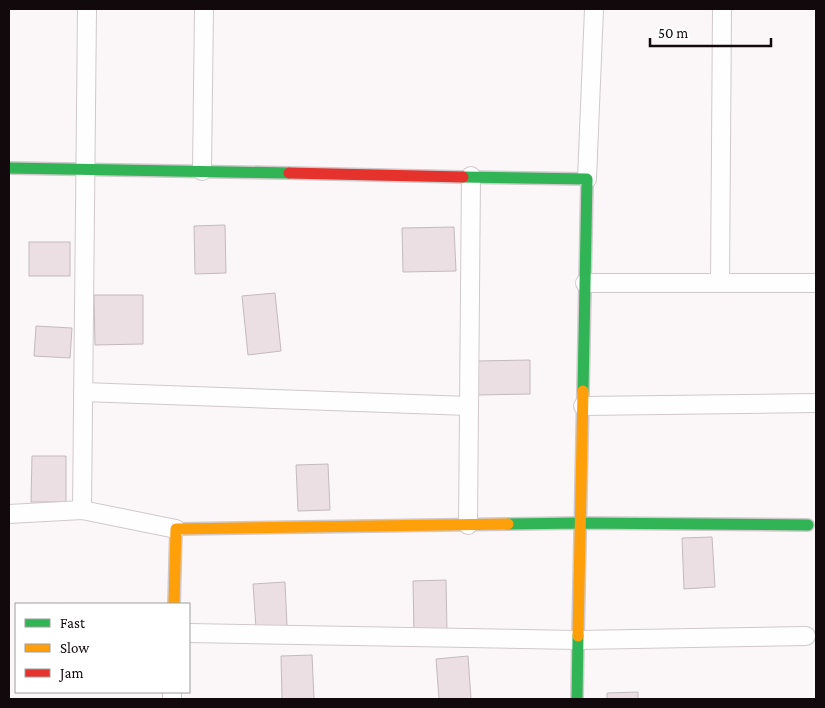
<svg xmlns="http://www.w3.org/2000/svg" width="825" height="708" font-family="'Crimson Pro',serif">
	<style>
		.building { fill: #ecdfe3; stroke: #c2babd }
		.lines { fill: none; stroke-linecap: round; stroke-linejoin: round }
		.street-casing { stroke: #d0c9cb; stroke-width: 20 }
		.fast-casing { stroke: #d0c9cb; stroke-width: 14 }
		.slow-casing { stroke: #d0c9cb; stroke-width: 14 }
		.jam-casing { stroke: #d0c9cb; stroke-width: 14 }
		.street { stroke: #fefefe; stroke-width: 18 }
		.fast { stroke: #30b455; stroke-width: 11 }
		.slow { stroke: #ff9f0a; stroke-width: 11 }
		.jam { stroke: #e5322d; stroke-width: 11 }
	</style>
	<rect width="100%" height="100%" fill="#fbf7f9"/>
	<g class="building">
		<polygon points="225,225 226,273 195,274 194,226"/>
		<polygon points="454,227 456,271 403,272 402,228"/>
		<rect x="29" y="242" width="41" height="34"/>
		<polygon points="275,293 281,351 248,355 242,296"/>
		<polygon points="94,295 143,295 143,344 95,345"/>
		<polygon points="36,326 72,328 70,358 34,356"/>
		<polygon points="530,360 530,394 478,395 477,361"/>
		<polygon points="32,456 66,456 66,502 31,502"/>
		<polygon points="328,464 330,510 298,511 296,465"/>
		<polygon points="712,537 715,587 684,589 682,538"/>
		<polygon points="446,580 447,632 414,633 413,581"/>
		<polygon points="285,582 287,626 256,628 253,584"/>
		<polygon points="312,655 314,699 282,699 281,656"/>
		<polygon points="468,656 471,699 439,699 436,659"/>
		<polygon points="638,692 638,699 607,699 607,693"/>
	</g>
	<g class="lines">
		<g class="street-casing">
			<g id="street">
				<polyline points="202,171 204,9"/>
				<polyline points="587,179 594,9"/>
				<polyline points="585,283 816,283"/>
				<polyline points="720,283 722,9"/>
				<polyline points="83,392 469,406"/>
				<polyline points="583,406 816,403"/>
				<polyline points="82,510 87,9"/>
				<polyline points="9,514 82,510 176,529"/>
				<polyline points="468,525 471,176"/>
				<polyline points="189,633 578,640 806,636"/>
				<polyline points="172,699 172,692"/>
			</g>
		</g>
		<g class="fast-casing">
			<g id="fast">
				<polyline points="9,168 289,173"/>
				<polyline points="463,177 587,179 583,391"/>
				<polyline points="508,524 580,523 808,525"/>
				<polyline points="577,699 578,636"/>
			</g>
		</g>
		<g class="slow-casing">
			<g id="slow">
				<polyline points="174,604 176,529 508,524"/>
				<polyline points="578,636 583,391"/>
			</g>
		</g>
		<g class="jam-casing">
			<polyline id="jam" points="289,173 463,177"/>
		</g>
		<use href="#street" class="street"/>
		<use href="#fast" class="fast"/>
		<use href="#slow" class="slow"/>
		<use href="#jam" class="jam"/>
	</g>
	<rect width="825" height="708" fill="none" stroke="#12090c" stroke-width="20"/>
	<rect x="15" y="603" width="175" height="90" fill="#ffffff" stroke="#a09d9e"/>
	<rect x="25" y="619" width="25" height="8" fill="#30b455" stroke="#a09d9e"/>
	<text x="60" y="628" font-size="15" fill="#12090c">Fast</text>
	<rect x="25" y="644" width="25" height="8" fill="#ff9f0a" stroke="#a09d9e"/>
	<text x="60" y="653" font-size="15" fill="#12090c">Slow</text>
	<rect x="25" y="669" width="25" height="8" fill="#e5322d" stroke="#a09d9e"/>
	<text x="60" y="678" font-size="15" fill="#12090c">Jam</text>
	<path d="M650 38v8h121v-8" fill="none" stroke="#12090c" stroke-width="2.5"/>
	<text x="658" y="38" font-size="15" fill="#12090c" stroke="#ffffff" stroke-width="4" paint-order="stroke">50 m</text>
</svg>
